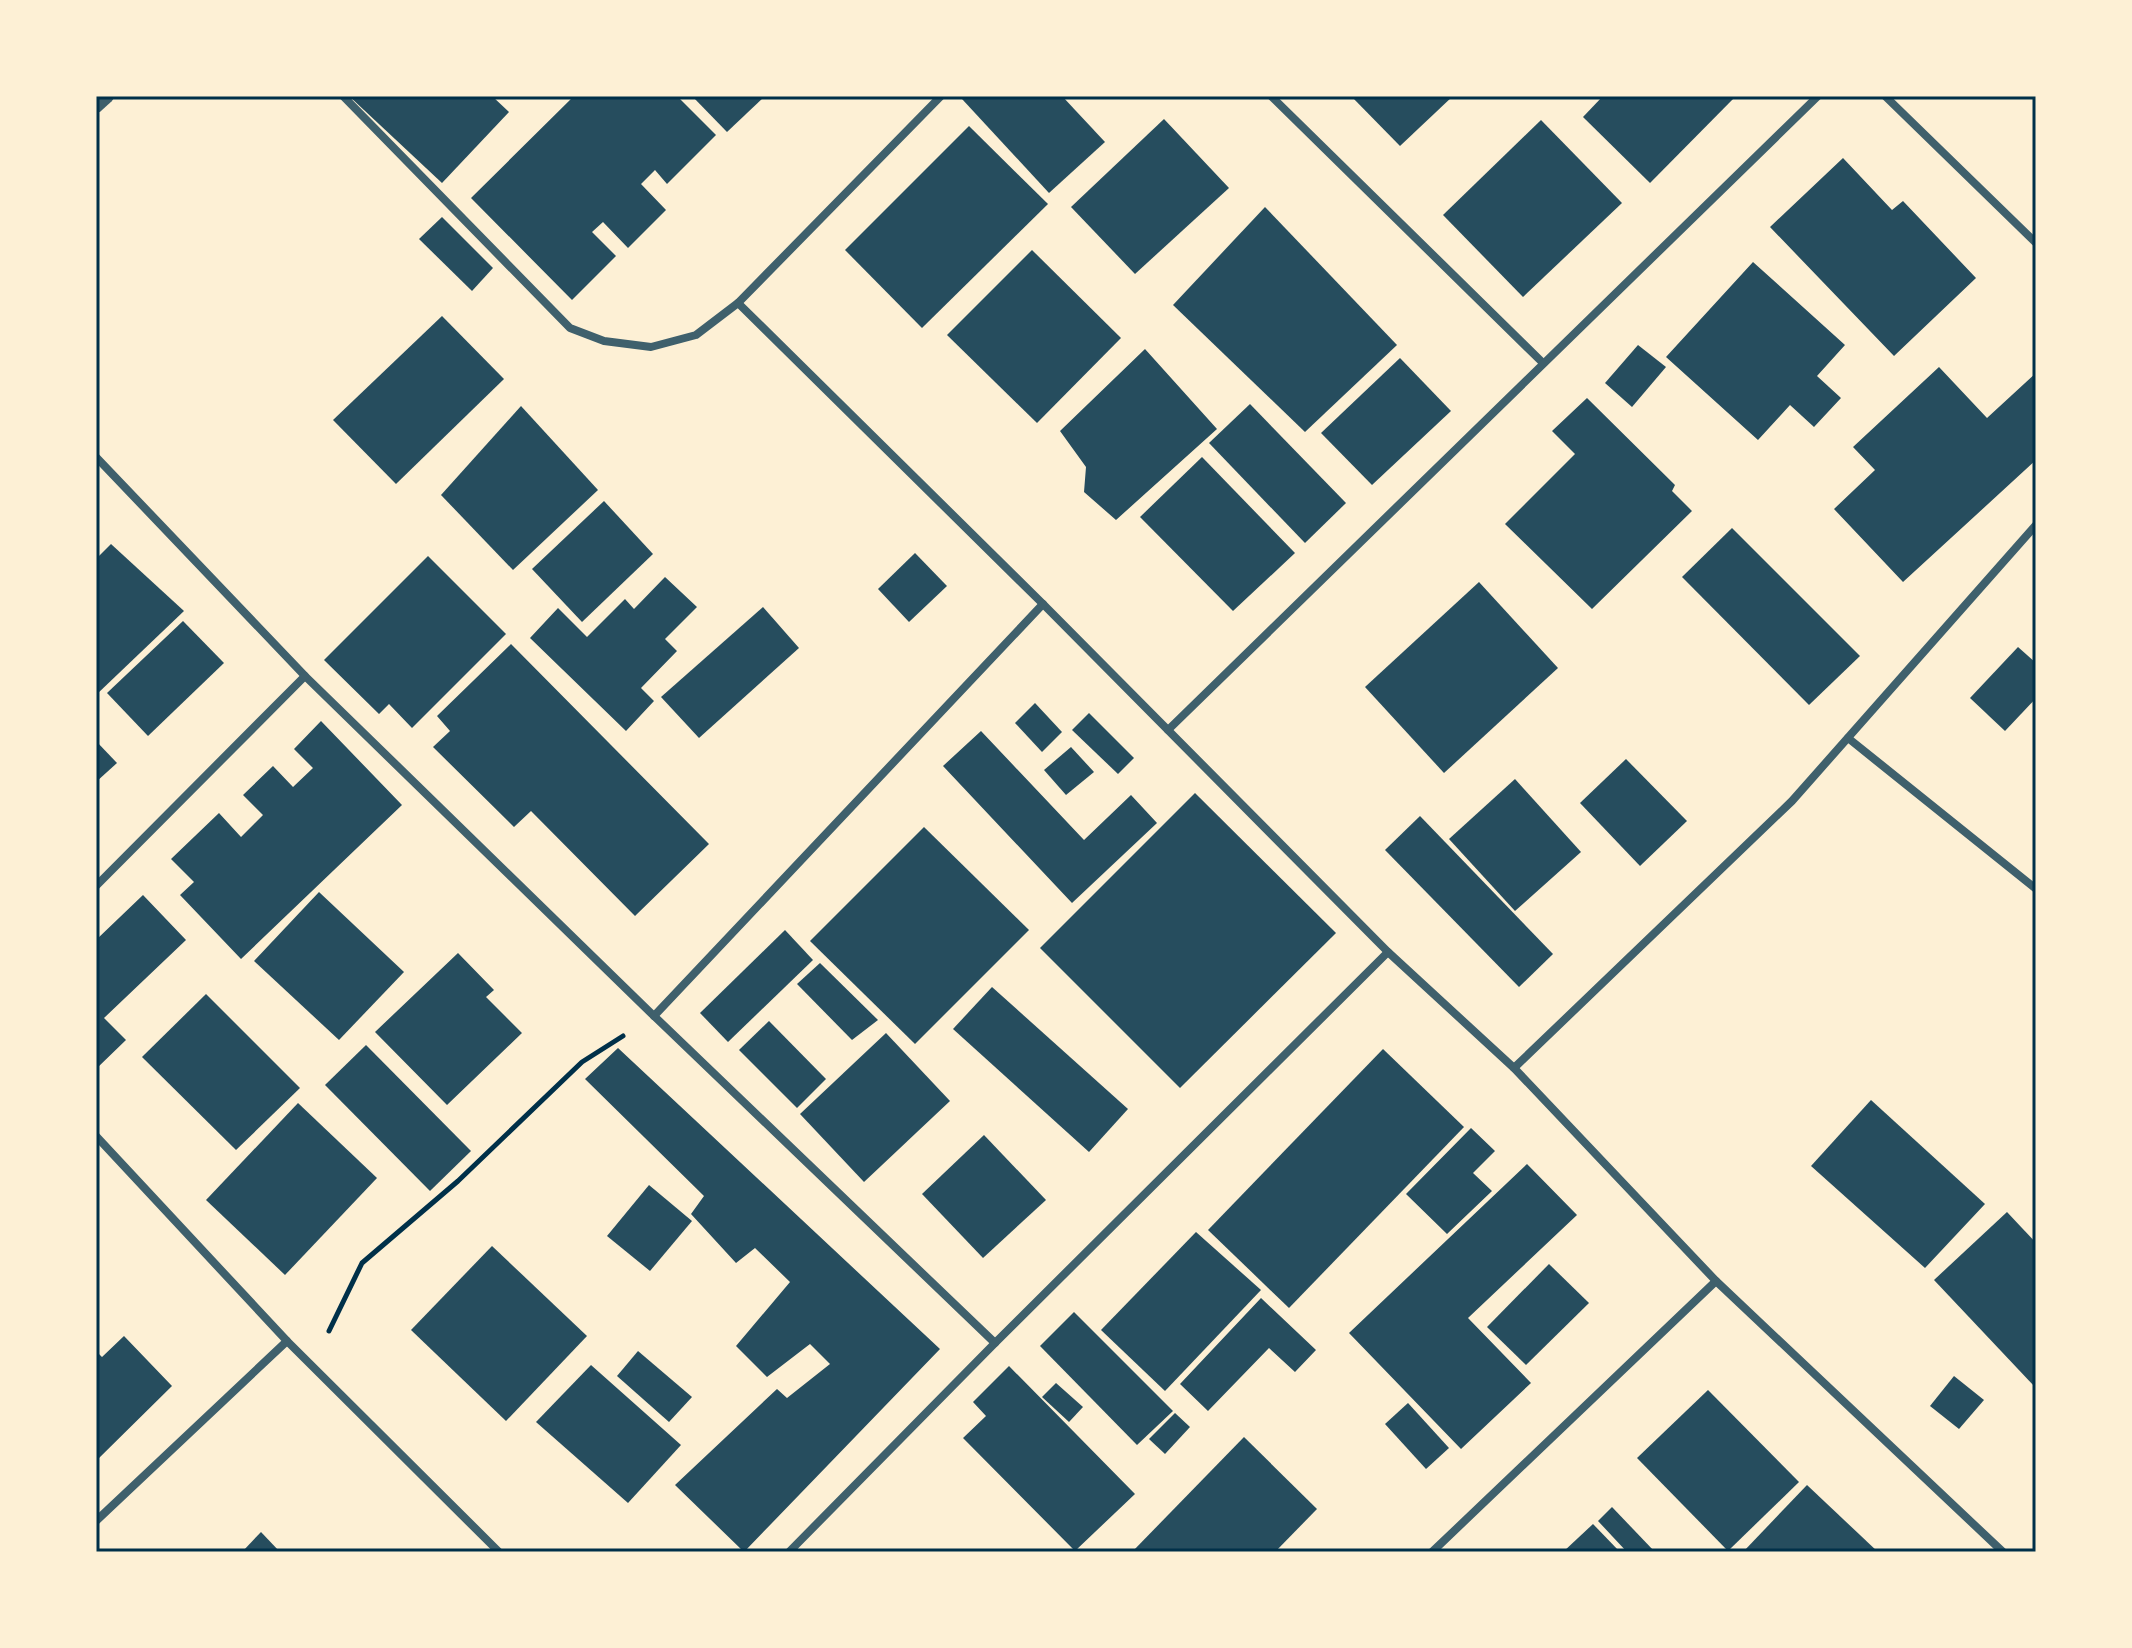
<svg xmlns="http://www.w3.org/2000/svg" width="2132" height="1648" font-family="'Roboto Condensed',sans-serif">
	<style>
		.building { fill: #264d5e }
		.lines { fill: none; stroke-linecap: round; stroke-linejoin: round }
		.path { stroke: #003049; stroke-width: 5 }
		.minor { stroke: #3f606c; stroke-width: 8 }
		.tertiary { stroke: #3f606c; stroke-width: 14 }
		.neatline { fill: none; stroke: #003049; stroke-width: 3 }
	</style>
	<rect width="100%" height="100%" fill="#fdf0d5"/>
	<g class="building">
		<polygon points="349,96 492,96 509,112 442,183"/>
		<polygon points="574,96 677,96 716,135 667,184 655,170 641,184 666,210 628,248 603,222 592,232 616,256 572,300 471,198"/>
		<polygon points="692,96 765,96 727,132"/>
		<polygon points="965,96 1062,96 1105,142 1049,193 962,99"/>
		<polygon points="1351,96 1453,96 1400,146"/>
		<polygon points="1603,96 1736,96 1650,183 1583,117"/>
		<polygon points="1164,119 1229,188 1135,274 1071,207"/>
		<polygon points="1541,120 1622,203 1523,297 1443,215"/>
		<polygon points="969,126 1048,204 922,328 845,250"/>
		<polygon points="1843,158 1892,210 1903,201 1976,278 1894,356 1770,227"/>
		<polygon points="1265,207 1397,345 1305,432 1173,305"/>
		<polygon points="442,217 493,268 472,291 419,239"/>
		<polygon points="1032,250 1121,338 1037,423 947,335"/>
		<polygon points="1753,262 1845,345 1817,376 1841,398 1814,427 1790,405 1758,440 1666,357"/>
		<polygon points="442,316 504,379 396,484 333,420"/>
		<polygon points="1638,345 1666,367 1632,407 1605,383"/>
		<polygon points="1145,349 1217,429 1116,520 1084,492 1086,467 1060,431"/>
		<polygon points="1400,358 1451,411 1372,485 1321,433"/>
		<polygon points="1939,367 1987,418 2036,373 2036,460 1903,582 1834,509 1875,470 1853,447"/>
		<polygon points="1587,398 1675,485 1672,491 1692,511 1592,609 1505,524 1575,454 1552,431"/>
		<polygon points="1250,404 1346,503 1305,543 1209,443"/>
		<polygon points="521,406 598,490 513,570 441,495"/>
		<polygon points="1202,457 1295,553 1233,611 1140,517"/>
		<polygon points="604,501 653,554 582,622 532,569"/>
		<polygon points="1732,528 1860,656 1809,705 1682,577"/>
		<polygon points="111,544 184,611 96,695 96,559"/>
		<polygon points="915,553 947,586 909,622 878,589"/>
		<polygon points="428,556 506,634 412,728 389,704 379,714 324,660"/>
		<polygon points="665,577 697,607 665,639 677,651 641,688 654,701 626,731 530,638 558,608 587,637 625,599 634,609"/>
		<polygon points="1479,582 1558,668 1444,773 1365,687"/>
		<polygon points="763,607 799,648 699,738 661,697"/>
		<polygon points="183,621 224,663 148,736 107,693"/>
		<polygon points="511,644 709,844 635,916 531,811 514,827 433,747 450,731 437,716"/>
		<polygon points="2018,647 2036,663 2036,698 2005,731 1970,698"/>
		<polygon points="1035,703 1062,732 1042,752 1015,723"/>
		<polygon points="1089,713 1134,758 1118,774 1072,730"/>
		<polygon points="321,721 402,805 241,959 180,895 194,882 171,859 219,813 241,837 263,815 243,795 273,766 293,787 313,768 294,749"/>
		<polygon points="981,731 1084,840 1131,795 1157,823 1072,903 943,766"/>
		<polygon points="96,741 117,763 96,782"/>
		<polygon points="1071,747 1094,772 1066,795 1044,770"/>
		<polygon points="1626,759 1687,821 1640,866 1580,803"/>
		<polygon points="1515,779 1581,852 1515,911 1449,839"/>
		<polygon points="1195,793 1336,933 1180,1088 1040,948"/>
		<polygon points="1420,816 1553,954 1519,987 1385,850"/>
		<polygon points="924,827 1029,930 915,1044 810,941"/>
		<polygon points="319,892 404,972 339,1040 254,961"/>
		<polygon points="143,895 186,940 104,1018 126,1040 96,1069 96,940"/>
		<polygon points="785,930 813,960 728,1042 700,1013"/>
		<polygon points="458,953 494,990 486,997 522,1033 447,1105 375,1032"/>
		<polygon points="820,963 878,1020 852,1040 797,984"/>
		<polygon points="992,987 1128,1109 1089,1152 953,1029"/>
		<polygon points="206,994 300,1088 236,1150 142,1057"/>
		<polygon points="769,1021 826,1079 797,1108 739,1050"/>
		<polygon points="886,1033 950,1101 864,1182 800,1114"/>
		<polygon points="366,1045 471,1151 430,1191 325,1085"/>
		<polygon points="618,1048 940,1349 744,1552 675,1485 777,1389 787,1398 830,1364 810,1344 767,1377 736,1346 790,1282 755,1248 736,1263 691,1214 704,1196 585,1079"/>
		<polygon points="1383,1049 1464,1127 1289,1308 1208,1230"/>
		<polygon points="1871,1100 1985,1204 1925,1268 1811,1166"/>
		<polygon points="298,1103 377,1178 285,1275 206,1200"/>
		<polygon points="1471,1128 1495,1151 1473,1173 1492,1191 1447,1234 1406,1194"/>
		<polygon points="984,1135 1046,1200 983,1258 922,1194"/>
		<polygon points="1527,1164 1577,1215 1468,1318 1531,1383 1461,1449 1349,1333"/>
		<polygon points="649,1185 692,1221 650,1271 607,1236"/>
		<polygon points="2007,1212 2036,1243 2036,1388 1934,1280"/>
		<polygon points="1196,1232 1261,1290 1165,1391 1101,1330"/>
		<polygon points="492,1246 587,1336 506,1421 411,1330"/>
		<polygon points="1549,1264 1589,1303 1526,1365 1487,1327"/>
		<polygon points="1261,1298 1316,1350 1295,1372 1269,1348 1208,1411 1180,1384"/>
		<polygon points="1074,1312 1173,1411 1137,1445 1040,1346"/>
		<polygon points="124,1336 172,1386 96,1461 96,1351 102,1357"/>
		<polygon points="638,1351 692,1397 669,1422 617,1376"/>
		<polygon points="591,1365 681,1445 628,1503 536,1422"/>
		<polygon points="1009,1366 1135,1494 1075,1551 963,1438 986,1416 973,1402"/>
		<polygon points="1954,1376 1984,1400 1959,1429 1930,1406"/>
		<polygon points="1056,1383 1083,1407 1069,1422 1042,1397"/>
		<polygon points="1708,1390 1799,1482 1728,1551 1637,1458"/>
		<polygon points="1408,1403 1449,1448 1426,1469 1385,1424"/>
		<polygon points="1175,1413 1190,1427 1165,1454 1149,1439"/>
		<polygon points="1244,1437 1317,1509 1275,1552 1132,1552"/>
		<polygon points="1807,1485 1878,1552 1743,1552"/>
		<polygon points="1612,1507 1655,1552 1627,1552 1598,1521"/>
		<polygon points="1593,1524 1620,1552 1563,1552"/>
		<polygon points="261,1532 280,1552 242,1552"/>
	</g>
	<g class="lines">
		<polyline class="path" points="329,1331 362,1263 458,1181 582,1062 623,1036"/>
		<g class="minor">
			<polyline points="343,96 570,328 604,341 651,347 696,335 738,303 941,96"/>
			<polyline points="1271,96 1543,363"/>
			<polyline points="1885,96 2036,243"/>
			<polyline points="738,303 1043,604 1388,952 1514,1068 1716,1281 2003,1552"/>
			<polyline points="96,457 305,676 654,1016 995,1343"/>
			<polyline points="1168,730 1818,96"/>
			<polyline points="1848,738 2036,889"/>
			<polyline points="96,886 305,676"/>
			<polyline points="654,1016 1043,604"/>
			<polyline points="1514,1068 1792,801 2036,525"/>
			<polyline points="96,1136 287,1341 499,1552"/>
			<polyline points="96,1521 287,1341"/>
			<polyline points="789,1552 995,1343 1388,952"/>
			<polyline points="1432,1552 1716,1281"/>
		</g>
		<polyline class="tertiary" points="96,106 107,96"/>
	</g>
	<rect width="2132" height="1648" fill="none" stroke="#fdf0d5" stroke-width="196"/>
	<rect x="98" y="98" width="1936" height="1452" class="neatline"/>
</svg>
